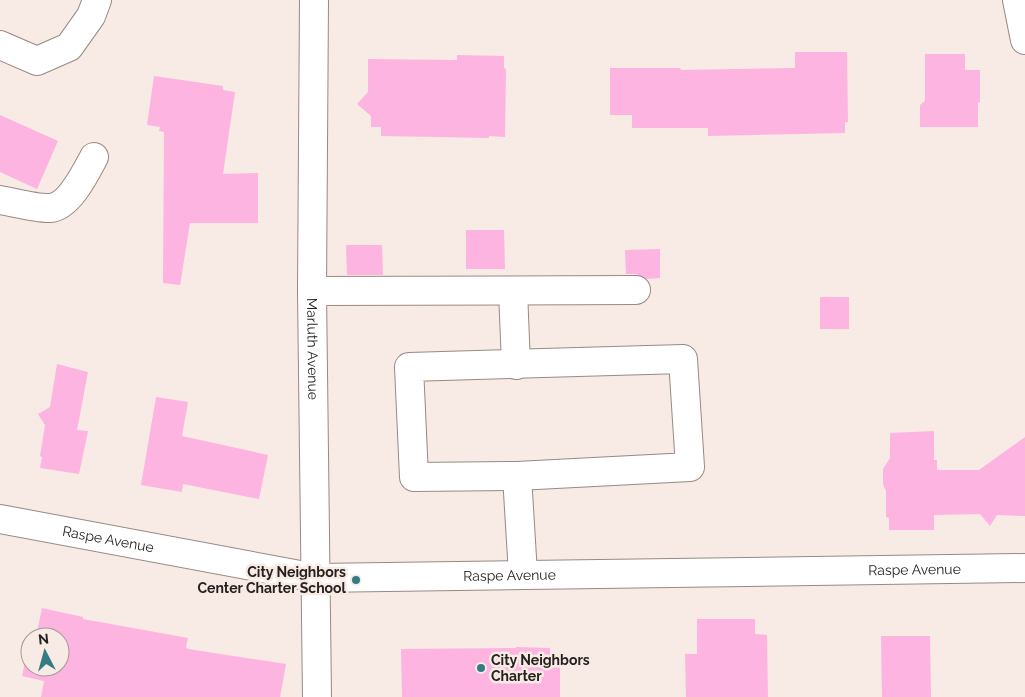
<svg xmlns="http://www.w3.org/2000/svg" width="1025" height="697" font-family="Raleway,sans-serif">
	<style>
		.building { fill: #fdb4e1 }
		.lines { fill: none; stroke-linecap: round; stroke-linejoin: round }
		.minor-casing { stroke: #968a85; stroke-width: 30 }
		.minor { stroke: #fff; stroke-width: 28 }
		.poi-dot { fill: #347c83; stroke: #f8eae4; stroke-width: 2 }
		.labels { text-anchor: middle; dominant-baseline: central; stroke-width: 5; stroke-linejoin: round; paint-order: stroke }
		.street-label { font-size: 14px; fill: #26211f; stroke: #f8eae4 }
		.poi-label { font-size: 14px; font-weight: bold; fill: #26211f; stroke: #f8eae4; text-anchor: end }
	</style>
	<rect width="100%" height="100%" fill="#f8eae4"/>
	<g class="building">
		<polygon points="795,52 847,52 848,122 845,122 845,133 708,136 708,128 632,128 632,115 610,115 610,68 680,68 681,70 795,68"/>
		<polygon points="925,54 965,54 965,70 980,70 980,103 978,102 978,127 920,127 920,105 925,101"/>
		<polygon points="457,55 504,56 504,68 506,69 505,137 489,136 489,138 381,136 381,127 371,127 371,116 357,104 368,92 368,59 457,60"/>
		<polygon points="154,76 223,86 223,90 235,92 223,174 258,173 258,223 190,223 180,285 163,283 164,132 159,131 160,127 147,125"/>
		<polygon points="0,115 58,141 37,189 0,172"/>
		<polygon points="466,230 504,230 505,269 466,269"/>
		<polygon points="346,245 382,245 383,275 347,275"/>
		<polygon points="660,249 660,278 646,279 636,274 626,274 625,250"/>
		<rect x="820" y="297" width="29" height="32"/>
		<polygon points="57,364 88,372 77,430 88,431 79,474 40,468 42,457 40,456 45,425 38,414 50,407"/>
		<polygon points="156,397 188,402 182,436 268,455 259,499 183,484 182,492 141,485"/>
		<polygon points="934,431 934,460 937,460 937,470 979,470 1025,437 1025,516 997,515 990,526 980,514 934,515 934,530 889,530 889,518 886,517 886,491 883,484 883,469 890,458 890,433"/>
		<polygon points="42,608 83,617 83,619 188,638 186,647 188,649 286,664 280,697 41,697 44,681 22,676 29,643 30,667 60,667 60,637 36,637"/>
		<polygon points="697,619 755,619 755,634 767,635 768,697 686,697 685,654 697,654"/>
		<polygon points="881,636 930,636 931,697 882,697"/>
		<polygon points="516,647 550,648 550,664 560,663 560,697 402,697 401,649 516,648"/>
	</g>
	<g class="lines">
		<g class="minor-casing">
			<g id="minor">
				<path id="s1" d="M 314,0 L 312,291 L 317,697"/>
				<polyline points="1017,0 1025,40"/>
				<polyline points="0,45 37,61 69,47 91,16 97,0"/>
				<path d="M 0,200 C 12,202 39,209 50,208 C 69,207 86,172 94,157"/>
				<polyline points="312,291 636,290"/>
				<polyline points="513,291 516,365"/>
				<polygon points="683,359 690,467 517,476 414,477 409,367"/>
				<polyline points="517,476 523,574"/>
				<path id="s2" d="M 0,519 L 316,578 L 1025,568"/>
			</g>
		</g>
		<use href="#minor" class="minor"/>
	</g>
	<g class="poi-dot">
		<circle cx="356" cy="580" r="5"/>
		<circle cx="481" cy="668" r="5"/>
	</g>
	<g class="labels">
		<g class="street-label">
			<text stroke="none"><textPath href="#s1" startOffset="349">Marluth Avenue</textPath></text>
			<text stroke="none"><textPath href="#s2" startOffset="110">Raspe Avenue</textPath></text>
			<text stroke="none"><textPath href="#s2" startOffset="920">Raspe Avenue</textPath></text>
			<text stroke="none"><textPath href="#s2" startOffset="515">Raspe Avenue</textPath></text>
		</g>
		<g class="poi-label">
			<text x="346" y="572">City Neighbors<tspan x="346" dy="16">Center Charter School</tspan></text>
			<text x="491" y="660" text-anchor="start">City Neighbors<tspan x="491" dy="16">Charter</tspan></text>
		</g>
	</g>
	<g transform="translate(45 652) rotate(354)"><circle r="24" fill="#f8eae4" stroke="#a49a95"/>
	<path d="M0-4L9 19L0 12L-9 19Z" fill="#347c83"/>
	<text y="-8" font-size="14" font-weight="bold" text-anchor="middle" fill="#26211f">N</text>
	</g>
</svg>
